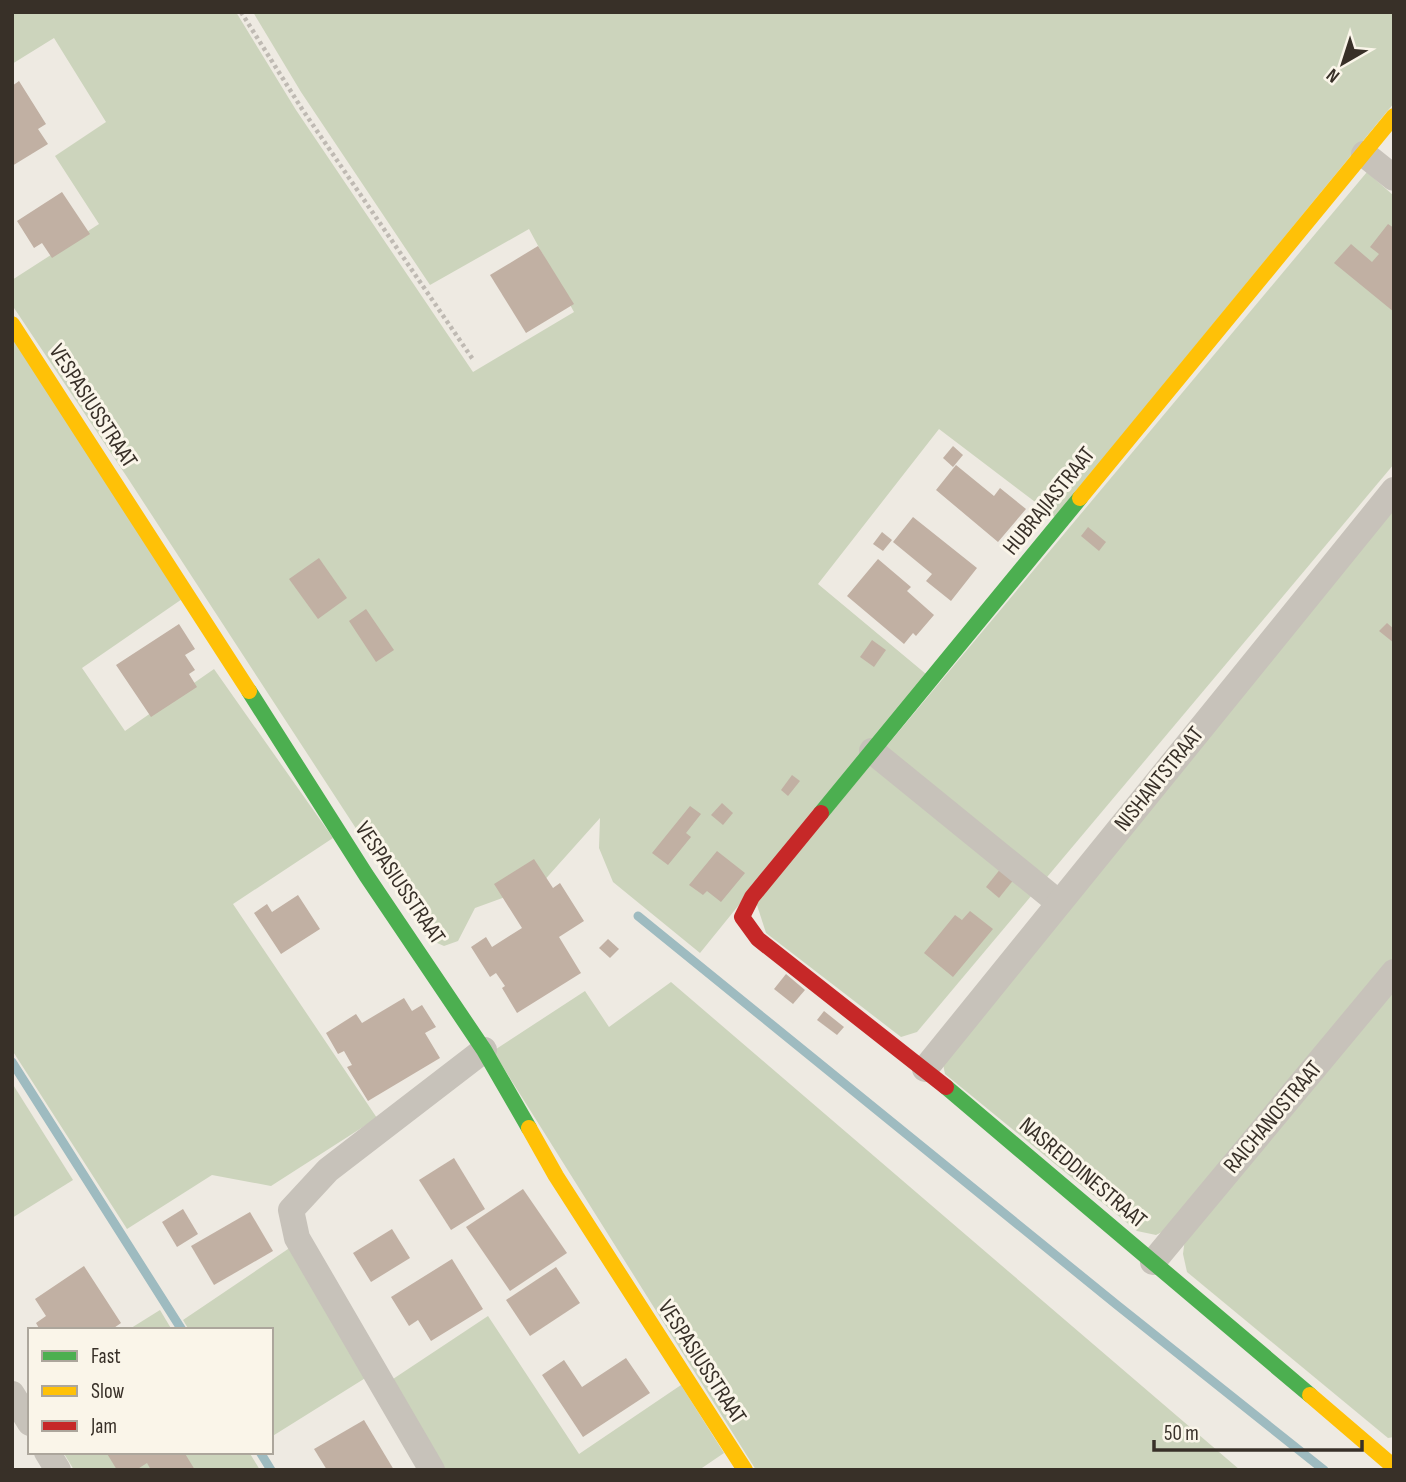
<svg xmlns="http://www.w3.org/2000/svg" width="1406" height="1482" font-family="'Sofia Sans Condensed',sans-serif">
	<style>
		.green { fill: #ccd4bc }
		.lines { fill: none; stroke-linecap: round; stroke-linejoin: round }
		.stream { stroke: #9ebbc0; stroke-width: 9 }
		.building { fill: #c1b0a3 }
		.path { stroke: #bfbab3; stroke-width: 4.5; stroke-dasharray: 3.5 3.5; stroke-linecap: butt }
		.street { stroke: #c7c2ba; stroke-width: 26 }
		.fast { stroke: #4caf50; stroke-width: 16 }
		.slow { stroke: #ffc107; stroke-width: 16 }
		.jam { stroke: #c62828; stroke-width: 16 }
		.labels { text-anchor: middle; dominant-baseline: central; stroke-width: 6; stroke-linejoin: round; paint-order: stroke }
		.street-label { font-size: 23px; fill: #383028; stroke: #faf5e9 }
	</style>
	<rect width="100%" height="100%" fill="#eeeae2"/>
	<g class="green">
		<polygon points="12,12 236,12 296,110 473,372 574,312 529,229 430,285 301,92 253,12 1394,12 1394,103 1055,517 939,429 818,584 926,674 700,953 613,882 599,848 600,818 541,884 475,908 458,941 444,946 428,939 127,477 12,305 12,280 99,224 55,156 106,122 54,38 12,64"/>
		<polygon points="1367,172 1394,196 1394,464 917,1032 901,1037 766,933 756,902"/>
		<polygon points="12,338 185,597 82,668 125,731 214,669 333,838 233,904 377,1118 271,1186 212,1175 127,1229 12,1050"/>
		<polygon points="1394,499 1394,958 1170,1228 1156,1235 1137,1231 945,1074 939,1044"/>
		<polygon points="671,982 1240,1470 756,1470 493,1051 585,991 609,1027"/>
		<polygon points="1394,983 1394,1437 1388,1438 1187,1272 1183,1254 1185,1238"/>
		<polygon points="12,1083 73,1180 12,1218"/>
		<polygon points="291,1247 367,1377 271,1437 271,1330 189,1330 183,1320"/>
		<polygon points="160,1310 172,1330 128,1330"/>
		<polygon points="488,1316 579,1454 681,1385 724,1453 699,1470 438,1470 390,1381"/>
		<polygon points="63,1452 249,1452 260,1470 74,1470"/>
	</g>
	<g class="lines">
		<g class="stream">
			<polyline points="638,916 1117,1305 1324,1470"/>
			<polyline points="12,1062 182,1330"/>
			<polyline points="260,1452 271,1470"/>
		</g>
	</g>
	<g class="building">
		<polygon points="19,81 46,124 38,129 48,144 12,166 12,86"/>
		<polygon points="62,192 90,234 52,258 42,243 34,248 17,221"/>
		<polygon points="1388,224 1394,228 1394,312 1334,263 1351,244 1372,262 1379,254 1370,247"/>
		<polygon points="538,246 574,304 526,333 490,275"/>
		<polygon points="953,446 963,455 953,467 943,458"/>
		<polygon points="956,465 994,496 1000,488 1026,509 998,542 936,490"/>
		<polygon points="913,517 977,568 951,601 926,581 932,574 893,542"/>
		<polygon points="1088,527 1106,542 1099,551 1081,536"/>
		<polygon points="882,532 892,540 883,551 873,544"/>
		<polygon points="319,558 347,598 318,619 289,579"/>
		<polygon points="878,559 911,587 907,591 934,615 916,636 913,633 904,644 847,596"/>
		<polygon points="366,609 394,650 376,662 349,621"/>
		<polygon points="1387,623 1394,629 1394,643 1379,631"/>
		<polygon points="179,624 195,649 185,655 195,670 189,674 197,687 151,717 116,665"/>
		<polygon points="872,640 886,650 874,667 860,657"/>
		<polygon points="792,775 800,781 788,796 781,790"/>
		<polygon points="722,803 733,813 723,825 711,815"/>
		<polygon points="690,806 701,814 686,833 691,837 668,865 652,853"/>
		<polygon points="717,851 745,873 721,902 707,891 703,895 689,885"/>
		<polygon points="534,859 553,888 560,883 584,921 559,937 581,973 517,1013 502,988 505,986 496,973 490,977 471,947 486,937 492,947 522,928 494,884"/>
		<polygon points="1005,863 1019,873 999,898 986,887"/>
		<polygon points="298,895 320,929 281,954 254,913 267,904 272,912"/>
		<polygon points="970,911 993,929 953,977 924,953 955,915 962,920"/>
		<polygon points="608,939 619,949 610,958 599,948"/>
		<polygon points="786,974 805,990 793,1004 774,989"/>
		<polygon points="404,998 412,1011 422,1005 436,1027 425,1033 440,1058 368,1101 347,1067 352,1065 344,1051 338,1054 326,1033 356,1014 362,1023"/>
		<polygon points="824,1011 844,1027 837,1035 817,1020"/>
		<polygon points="454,1158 485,1209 451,1230 419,1180"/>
		<polygon points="523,1189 567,1253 510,1291 466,1227"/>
		<polygon points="183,1209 198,1234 177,1247 162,1222"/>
		<polygon points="250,1212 273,1251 214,1285 191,1246"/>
		<polygon points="392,1229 410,1258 371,1282 353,1253"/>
		<polygon points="452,1259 483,1309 431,1341 418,1320 409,1326 391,1297"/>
		<polygon points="84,1266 121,1323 111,1330 40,1330 36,1323 46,1316 35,1299"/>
		<polygon points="556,1267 580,1303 530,1336 506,1300"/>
		<polygon points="626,1358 650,1393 583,1437 542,1375 564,1360 582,1387"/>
		<polygon points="364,1420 394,1470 327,1470 314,1449"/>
		<polygon points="106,1452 184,1452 195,1470 151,1470 147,1463 136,1470 117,1470"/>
	</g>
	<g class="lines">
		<polyline class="path" points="241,12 302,109 474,361"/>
		<g class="street">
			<polyline points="1364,154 1394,178"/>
			<polyline points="872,751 1059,903"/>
			<polyline points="925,1069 1394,490"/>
			<polyline points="1153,1262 1394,972"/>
			<polyline points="12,1394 30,1423"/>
			<polyline points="47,1452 58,1470"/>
			<polyline points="432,1470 297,1238 291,1210 328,1170 484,1050"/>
		</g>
		<g class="fast">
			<polyline points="249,691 366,875 484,1050 529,1128"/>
			<polyline points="821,813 1080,498"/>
			<polyline points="946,1087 1310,1395"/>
		</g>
		<g class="slow">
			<polyline points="12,324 249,691"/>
			<polyline points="1080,498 1394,116"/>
			<polyline points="529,1128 556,1176 745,1470"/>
			<polyline points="1310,1395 1394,1467"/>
		</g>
		<polyline class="jam" points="821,813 752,897 742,917 758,939 946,1087"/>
	</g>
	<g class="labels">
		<g class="street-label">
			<text transform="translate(93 406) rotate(57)">VESPASIUSSTRAAT</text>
			<text transform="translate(1049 501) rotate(-51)">HUBRAJIASTRAAT</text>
			<text transform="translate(1159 779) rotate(-51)">NISHANTSTRAAT</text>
			<text transform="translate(400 883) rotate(56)">VESPASIUSSTRAAT</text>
			<text transform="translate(1273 1117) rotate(-50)">RAICHANOSTRAAT</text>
			<text transform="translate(1083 1173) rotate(40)">NASREDDINESTRAAT</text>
			<text transform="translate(702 1362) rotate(57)">VESPASIUSSTRAAT</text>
		</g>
	</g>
	<rect width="1406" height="1482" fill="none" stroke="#383028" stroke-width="28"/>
	<rect x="28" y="1328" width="245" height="126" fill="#faf5e9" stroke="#aca69c" stroke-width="2"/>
	<rect x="42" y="1351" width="35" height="10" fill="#4caf50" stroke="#aca69c" stroke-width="2"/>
	<text x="91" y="1363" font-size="21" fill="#383028">Fast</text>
	<rect x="42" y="1386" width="35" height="10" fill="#ffc107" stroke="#aca69c" stroke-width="2"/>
	<text x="91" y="1398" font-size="21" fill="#383028">Slow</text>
	<rect x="42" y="1421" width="35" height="10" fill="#c62828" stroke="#aca69c" stroke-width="2"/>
	<text x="91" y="1433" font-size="21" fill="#383028">Jam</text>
	<g transform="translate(1343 63) rotate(219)" stroke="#faf5e9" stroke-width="5" paint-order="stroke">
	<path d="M0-5L12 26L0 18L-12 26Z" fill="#383028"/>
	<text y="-10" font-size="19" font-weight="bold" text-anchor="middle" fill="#383028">N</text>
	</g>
	<path d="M1154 1440v10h208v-10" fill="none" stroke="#383028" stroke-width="3.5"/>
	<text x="1164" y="1440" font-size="21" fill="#383028" stroke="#faf5e9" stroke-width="5" paint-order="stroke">50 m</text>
</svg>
